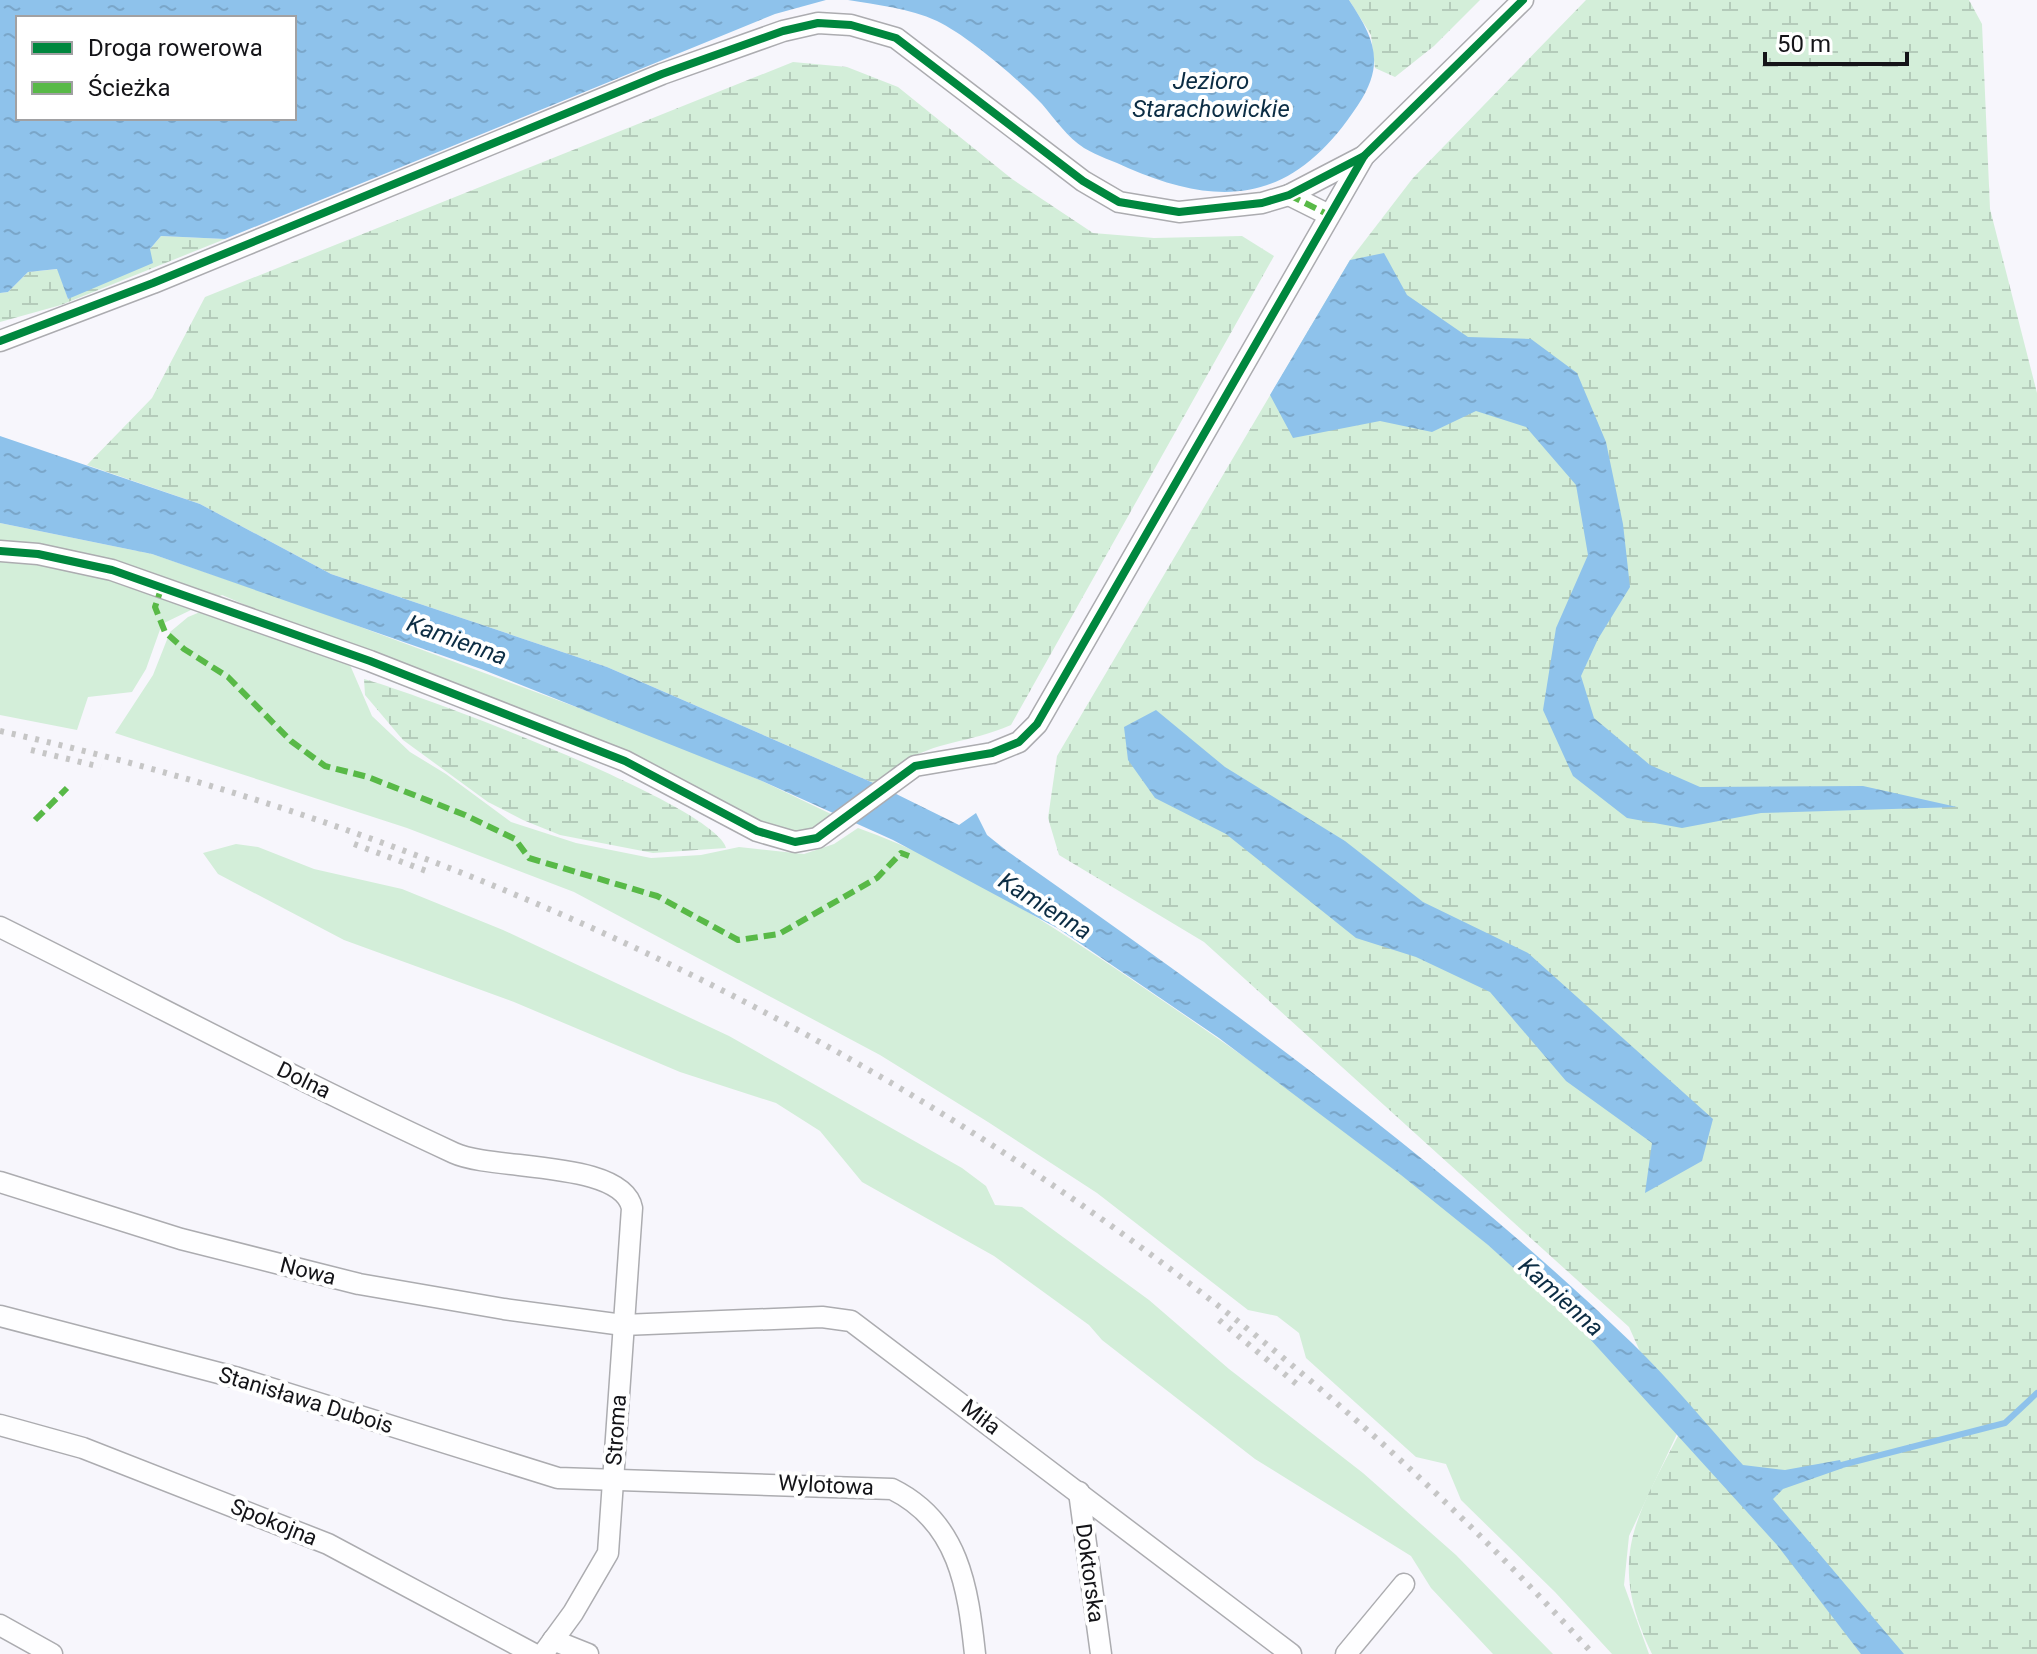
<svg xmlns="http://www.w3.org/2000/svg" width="2037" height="1654" font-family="Roboto,sans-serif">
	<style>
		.green { fill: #d3eed9 }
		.wetland { fill: url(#wetland-marsh) }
		.water { fill: url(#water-ripples); fill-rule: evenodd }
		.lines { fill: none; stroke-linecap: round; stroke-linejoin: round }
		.stream { stroke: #8ec2eb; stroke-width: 6 }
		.minor-casing { stroke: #acacb0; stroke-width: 23 }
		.minor { stroke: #fefeff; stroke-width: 20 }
		.rail { stroke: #c6c6c6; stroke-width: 6; stroke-dasharray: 4 8; stroke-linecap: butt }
		.quiet { stroke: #58b947; stroke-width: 6; stroke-dasharray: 12 6; stroke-linecap: butt }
		.cycleway-casing { stroke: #fff; stroke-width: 13 }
		.cycleway { stroke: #00873e; stroke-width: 8 }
		.labels { text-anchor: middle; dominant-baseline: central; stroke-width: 8; stroke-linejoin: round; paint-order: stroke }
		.street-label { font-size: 22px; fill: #141418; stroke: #fff }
		.water-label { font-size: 24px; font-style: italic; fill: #0c2d44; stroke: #fff }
	</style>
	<defs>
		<pattern id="wetland-marsh" width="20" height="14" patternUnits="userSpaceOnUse" patternTransform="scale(2)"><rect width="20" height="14" fill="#d3eed9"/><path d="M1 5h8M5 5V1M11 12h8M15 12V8" fill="none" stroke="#b4cbba"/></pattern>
		<pattern id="water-ripples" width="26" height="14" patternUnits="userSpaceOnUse" patternTransform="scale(2)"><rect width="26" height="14" fill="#8ec2eb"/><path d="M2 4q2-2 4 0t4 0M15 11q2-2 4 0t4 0" fill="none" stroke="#7aa6c9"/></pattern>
	</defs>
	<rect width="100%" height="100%" fill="#f7f6fc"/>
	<g class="green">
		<polygon points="0,523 152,554 296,603 638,730 762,781 831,814 831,824 799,833 777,830 222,595 162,624 146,669 132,692 88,697 77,730 0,715"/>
		<path d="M 205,610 L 350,665 L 372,716 L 410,752 L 446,774 L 511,822 L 576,843 L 651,858 L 701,855 L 739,847 L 804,854 L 834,844 L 858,828 C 960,864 1064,933 1153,994 C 1301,1094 1449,1203 1578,1326 C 1613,1359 1644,1398 1677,1434 L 1629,1536 L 1624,1585 L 1649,1654 L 1612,1654 L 1555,1592 L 1461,1500 L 1446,1464 L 1416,1457 L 1306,1358 L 1299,1333 L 1277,1316 L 1248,1310 L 1097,1193 L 988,1122 L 880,1055 L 574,892 L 407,828 L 115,733 L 153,675 L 170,632 L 188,617 Z"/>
		<polygon points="236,844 258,847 314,869 402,889 503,930 729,1036 962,1168 986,1186 995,1205 1022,1207 1149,1300 1229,1369 1363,1473 1456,1555 1553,1654 1493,1654 1431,1588 1411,1556 1255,1459 1102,1340 1089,1325 994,1256 862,1182 820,1131 776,1103 680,1072 514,1002 344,940 218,874 203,853"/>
	</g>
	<g class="wetland">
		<polygon points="1349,0 1480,0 1434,46 1395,77 1375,68 1371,35"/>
		<path d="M 1586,0 L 1969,0 L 1982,24 L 1990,209 L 2037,393 L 2037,1654 L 1652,1654 C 1607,1560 1634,1521 1678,1436 L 1629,1327 L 1204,942 L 1059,855 L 1048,818 L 1057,756 L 1350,260 L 1413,178 Z"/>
		<path d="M 793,62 L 847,67 L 898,87 L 1012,179 L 1093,233 L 1154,238 L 1242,236 L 1274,256 L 1011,725 C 958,748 920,738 878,785 L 607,667 L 331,574 L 200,504 L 87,465 L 152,398 L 205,297 Z"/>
		<polygon points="161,236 225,239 61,305 0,322 0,293 8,292 28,272 58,269 68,299 150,249"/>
		<path d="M 364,679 C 418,694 714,804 726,848 L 653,853 L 560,835 L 523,820 L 488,802 L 403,740 L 365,695 Z"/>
	</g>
	<g class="water">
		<path d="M 0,0 L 826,0 L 775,14 L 225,239 L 161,236 L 150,249 L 153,263 L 68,299 L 57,269 L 28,272 L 8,292 L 0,293 ZM 18,18 L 294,18 L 294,118 L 18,118 Z"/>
		<path d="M 848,0 L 1349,0 C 1374,38 1386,63 1358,105 C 1297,198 1229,212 1128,168 C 1114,161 1097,156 1084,148 C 1068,138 1054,118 1042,104 C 1017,78 968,36 937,21 C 909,8 877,5 848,0 Z"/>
		<polygon points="1384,253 1407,295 1468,337 1531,339 1577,373 1606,442 1623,524 1630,587 1598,639 1581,676 1594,718 1650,765 1700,787 1863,786 1957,807 1761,813 1682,828 1627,818 1573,776 1543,710 1556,628 1588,555 1576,485 1526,427 1476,411 1432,432 1380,421 1293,438 1270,395 1350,260"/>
		<path d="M 0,436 L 200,504 L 331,574 L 607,667 L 878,785 L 959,825 L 976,813 L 987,835 L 1007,851 C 1225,1004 1440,1159 1633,1344 C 1672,1382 1707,1425 1743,1465 L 1785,1470 L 1840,1460 L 1843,1468 L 1783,1489 L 1773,1499 L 1904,1654 L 1861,1654 L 1777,1545 L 1580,1328 L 1488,1245 L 1401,1175 L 1219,1038 L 1059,929 L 893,840 L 762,781 L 481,669 L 152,554 L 0,523 Z"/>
		<polygon points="1156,710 1225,767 1345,841 1423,902 1528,953 1713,1119 1702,1161 1645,1193 1652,1143 1566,1081 1490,992 1416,957 1356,938 1226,834 1155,798 1128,760 1124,727"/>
	</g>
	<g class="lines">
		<polyline class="stream" points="1834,1467 2005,1423 2037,1393"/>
		<g class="minor-casing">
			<g id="minor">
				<polyline points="1289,195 1329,215"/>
				<polyline points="0,341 153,283 662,74 783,31 818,23 851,25 896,38 1083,181 1119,202 1179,212 1262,203 1289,195 1364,156"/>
				<polyline points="0,551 38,554 112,570 370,661 625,761 757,831 795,842 817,838 915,766 992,753 1019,742 1037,724 1364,156 1523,0"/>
				<path d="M 0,927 C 151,1002 300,1082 454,1153 C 493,1171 622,1160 632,1208 L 608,1553 L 573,1613 L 543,1654"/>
				<polyline points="0,1182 181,1239 359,1284 504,1309 623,1325 822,1317 851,1321 1291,1654"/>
				<path d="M 0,1316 L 238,1378 L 558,1478 L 892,1489 C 959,1522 968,1588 975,1654"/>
				<polyline points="0,1425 83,1448 328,1544 534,1654"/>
				<polyline points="1079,1492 1101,1654"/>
				<polyline points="0,1625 52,1654"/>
				<polyline points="553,1640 588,1654"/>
				<polyline points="1346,1654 1404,1584"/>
			</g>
		</g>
		<use href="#minor" class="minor"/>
		<g class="rail">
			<path d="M 0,731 C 611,867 1173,1190 1593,1654"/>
			<polyline points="31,750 101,767"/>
			<polyline points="354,844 429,872"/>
			<polyline points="1219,1320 1299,1386"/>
		</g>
		<g class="quiet">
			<polyline points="1289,195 1329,215"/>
			<polyline points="162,586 155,607 165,632 184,649 228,677 291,741 325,766 368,777 465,815 515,839 529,858 657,896 738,940 779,934 877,878 901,853 909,856"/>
			<polyline points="35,820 67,788"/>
		</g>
		<g class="cycleway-casing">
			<g id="cycleway">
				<polyline points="0,341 153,283 662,74 783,31 818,23 851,25 896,38 1083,181 1119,202 1179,212 1262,203 1289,195 1364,156"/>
				<polyline points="0,551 38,554 112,570 370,661 625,761 757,831 795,842 817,838 915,766 992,753 1019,742 1037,724 1364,156 1523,0"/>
			</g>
		</g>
		<use href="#cycleway" class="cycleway"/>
	</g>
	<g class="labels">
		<g class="street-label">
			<text transform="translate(304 1080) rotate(26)">Dolna</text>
			<text transform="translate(308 1271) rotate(14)">Nowa</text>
			<text transform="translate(306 1400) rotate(17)">Stanisława Dubois</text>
			<text transform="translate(981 1417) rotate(38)">Miła</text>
			<text transform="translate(616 1430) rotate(-86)">Stroma</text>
			<text transform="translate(826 1485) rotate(3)">Wylotowa</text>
			<text transform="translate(274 1522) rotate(22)">Spokojna</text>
			<text transform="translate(1090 1573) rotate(82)">Doktorska</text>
		</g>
		<g class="water-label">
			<text x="1211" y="81">Jezioro<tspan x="1211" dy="28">Starachowickie</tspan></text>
			<text transform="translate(457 640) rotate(20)">Kamienna</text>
			<text transform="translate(1045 906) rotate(32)">Kamienna</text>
			<text transform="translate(1561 1297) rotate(42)">Kamienna</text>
		</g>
	</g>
	<rect x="16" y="16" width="280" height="104" fill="#ffffff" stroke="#a1a1a3" stroke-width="2"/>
	<rect x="32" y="42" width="40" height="12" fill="#00873e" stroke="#a1a1a3" stroke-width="2"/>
	<text x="88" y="56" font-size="24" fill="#141418">Droga rowerowa</text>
	<rect x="32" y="82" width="40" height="12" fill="#58b947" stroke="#a1a1a3" stroke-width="2"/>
	<text x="88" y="96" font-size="24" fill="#141418">Ścieżka</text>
	<path d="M1765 52v12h142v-12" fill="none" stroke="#141418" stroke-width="4"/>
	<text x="1777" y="52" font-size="24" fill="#141418" stroke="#ffffff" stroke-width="6" paint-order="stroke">50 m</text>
</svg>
